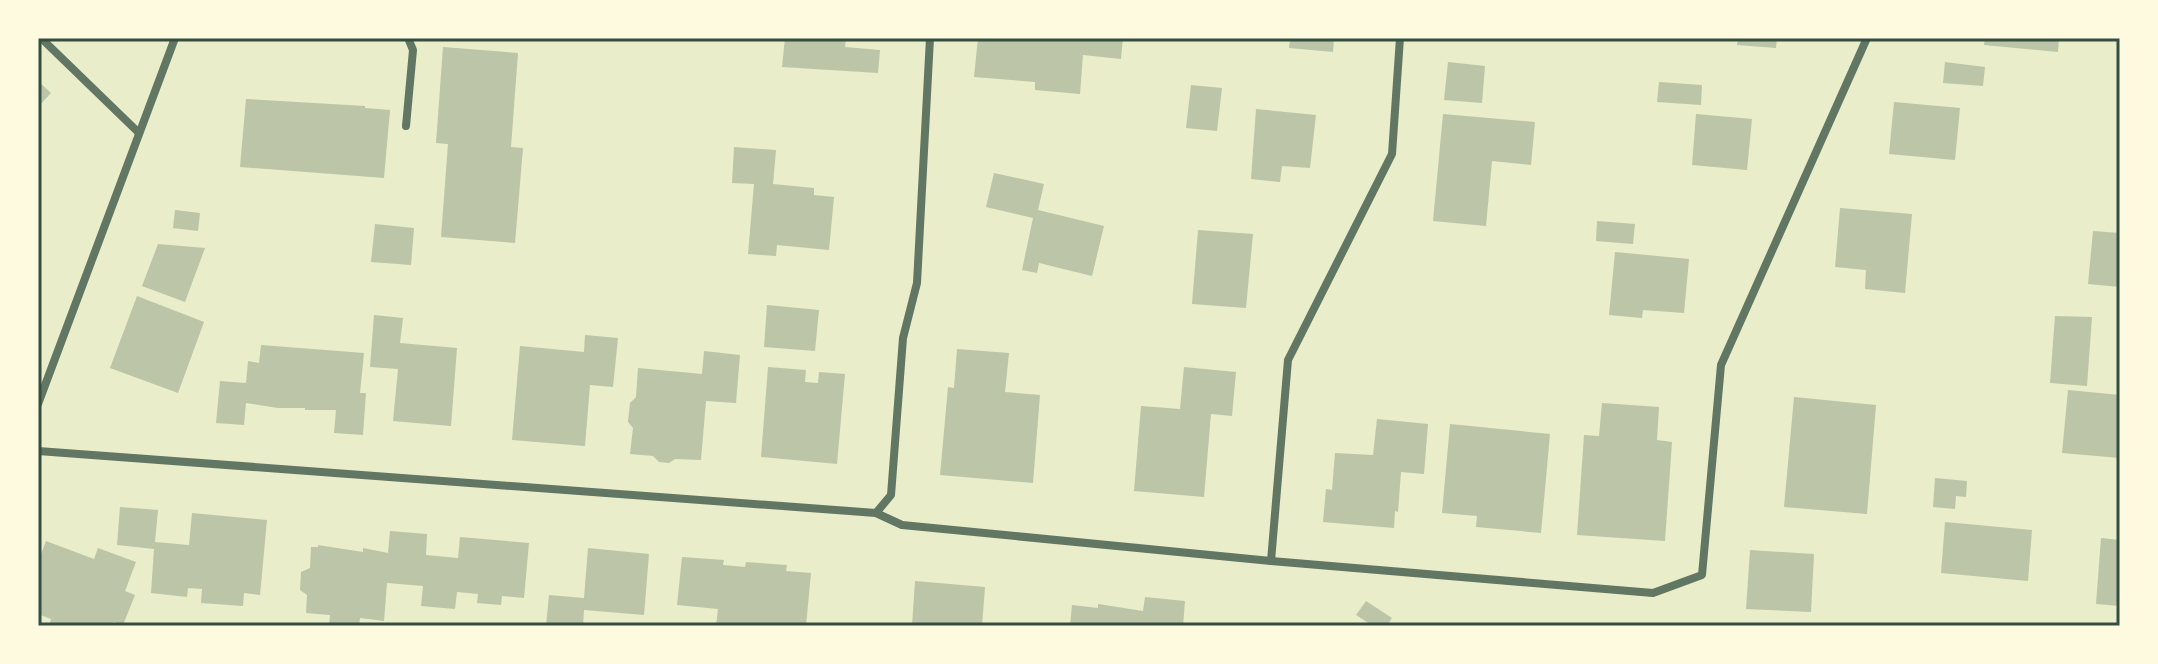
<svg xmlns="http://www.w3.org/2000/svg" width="2158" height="664" font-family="'PT Serif',serif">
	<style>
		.building { fill: #bcc5a7 }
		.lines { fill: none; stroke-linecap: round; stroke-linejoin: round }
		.minor { stroke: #617663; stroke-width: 8 }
		.neatline { fill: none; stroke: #344e41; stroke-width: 3 }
	</style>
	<rect width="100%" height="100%" fill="#e9edc9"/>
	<g class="building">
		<polygon points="785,38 846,38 845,47 880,50 878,73 782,67"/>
		<polygon points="978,38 1074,41 1074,38 1123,38 1121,59 1083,55 1080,94 1035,90 1035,82 974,77"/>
		<polygon points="1290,38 1334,38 1333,52 1289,48"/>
		<polygon points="1738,38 1777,38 1776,48 1737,45"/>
		<polygon points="1985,38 2059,38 2058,52 1984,45"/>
		<polygon points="443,47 518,53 511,147 523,148 515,243 441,237 448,144 436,143"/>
		<polygon points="1448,62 1485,66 1482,103 1444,100"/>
		<polygon points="1945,62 1985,67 1983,86 1943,83"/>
		<polygon points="38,81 51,93 38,107"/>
		<polygon points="1659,82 1702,85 1701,105 1657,102"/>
		<polygon points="1191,85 1222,88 1217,131 1186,128"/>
		<polygon points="246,99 365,106 365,108 390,110 384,178 240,167"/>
		<polygon points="1894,102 1960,108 1955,160 1889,154"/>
		<polygon points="1256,109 1316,115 1310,168 1282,166 1280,182 1251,179"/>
		<polygon points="1443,114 1535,122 1531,165 1492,161 1486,226 1433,221"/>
		<polygon points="1696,114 1752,119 1747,170 1692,165"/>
		<polygon points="734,147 776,150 773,184 814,188 814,195 834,197 829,250 777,245 776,256 748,254 754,184 732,183"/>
		<polygon points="994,173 1044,184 1038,210 1104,226 1092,276 1039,263 1037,273 1022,270 1033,218 986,207"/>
		<polygon points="1840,208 1912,214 1905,293 1865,289 1866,270 1835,267"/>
		<polygon points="175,210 200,213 198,231 173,228"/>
		<polygon points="1597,221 1635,224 1633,244 1596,241"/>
		<polygon points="375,224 414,228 411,265 371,262"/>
		<polygon points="1198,230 1253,234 1246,308 1192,304"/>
		<polygon points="2093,231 2120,233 2120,287 2088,284"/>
		<polygon points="158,244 205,248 185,302 142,286"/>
		<polygon points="1615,252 1689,259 1684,313 1643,310 1642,318 1609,315"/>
		<polygon points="137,296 204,322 178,393 110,368"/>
		<polygon points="767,305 819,310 815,351 764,347"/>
		<polygon points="374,315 403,318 400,343 457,348 451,426 393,421 398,369 370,367"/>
		<polygon points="2055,316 2092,317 2087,386 2050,383"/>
		<polygon points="585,335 618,338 613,387 590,385 585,446 512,440 520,346 584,352"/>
		<polygon points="261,345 364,353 360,393 366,393 363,435 334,433 336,410 305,410 305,408 278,408 246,403 244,425 216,423 220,381 246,383 248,361 259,363"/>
		<polygon points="957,349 1009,353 1005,392 1040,395 1033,483 940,475 948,387 954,388"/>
		<polygon points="704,351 740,355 736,403 706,401 701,460 675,459 669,463 659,462 653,456 630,454 633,428 628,422 630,403 636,397 638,368 702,374"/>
		<polygon points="768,367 806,370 805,382 818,383 819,372 845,374 837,464 761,457"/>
		<polygon points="1184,367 1236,372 1232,416 1211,414 1204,497 1134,491 1141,406 1180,409"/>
		<polygon points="2068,390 2120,395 2120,458 2062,453"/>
		<polygon points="1794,397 1876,405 1867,514 1784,507"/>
		<polygon points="1602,403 1659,407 1657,440 1672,442 1665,541 1577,535 1584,435 1599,436"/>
		<polygon points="1377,419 1428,424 1424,474 1401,472 1398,512 1395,511 1394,528 1323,522 1326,489 1332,490 1335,453 1373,455"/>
		<polygon points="1450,424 1550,434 1541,533 1476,527 1477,516 1442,513"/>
		<polygon points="1935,478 1967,481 1966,497 1956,496 1955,509 1933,507"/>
		<polygon points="120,507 158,510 155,542 189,545 192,513 267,520 260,595 244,593 243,606 201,603 202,589 188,588 187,597 151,593 154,549 117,545"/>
		<polygon points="1945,522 2032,530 2028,581 1941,573"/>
		<polygon points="390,531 427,534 426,555 458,558 460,537 529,543 524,598 502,596 501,605 477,603 478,594 457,592 455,609 421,606 423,586 387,583 384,621 360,618 359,626 329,626 330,615 306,613 307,595 300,590 301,572 310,568 311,547 318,547 318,545 363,552 363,548 388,553"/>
		<polygon points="2101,538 2120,540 2120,606 2096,604"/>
		<polygon points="46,541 94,559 98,548 136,562 125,591 135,595 123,625 113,622 112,626 49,626 51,619 38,614 38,562"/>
		<polygon points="588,548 649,554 644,615 584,610 583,626 546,626 549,595 584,598"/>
		<polygon points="1750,550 1814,554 1811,612 1746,609"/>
		<polygon points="682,557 724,560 723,565 745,567 746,562 787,565 786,571 811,573 806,626 716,626 718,609 677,605"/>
		<polygon points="915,581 985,587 982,626 912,626"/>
		<polygon points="1145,597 1185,601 1183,626 1070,626 1072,605 1098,608 1098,604 1143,611"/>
		<polygon points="1366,601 1392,618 1387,626 1373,626 1356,615"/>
	</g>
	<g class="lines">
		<g class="minor">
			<polyline points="41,38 139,133"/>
			<polyline points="406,126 413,50 408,38"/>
			<polyline points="38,404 175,38"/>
			<polyline points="38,451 876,513 891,495 903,338 917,283 930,38"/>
			<polyline points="876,513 902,525 1271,561 1653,593 1702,575 1721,365 1867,38"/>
			<polyline points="1271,561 1288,360 1392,154 1400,38"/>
		</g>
	</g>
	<rect width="2158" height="664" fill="none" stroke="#fefae0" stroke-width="80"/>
	<rect x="40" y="40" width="2078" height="584" class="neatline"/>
</svg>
